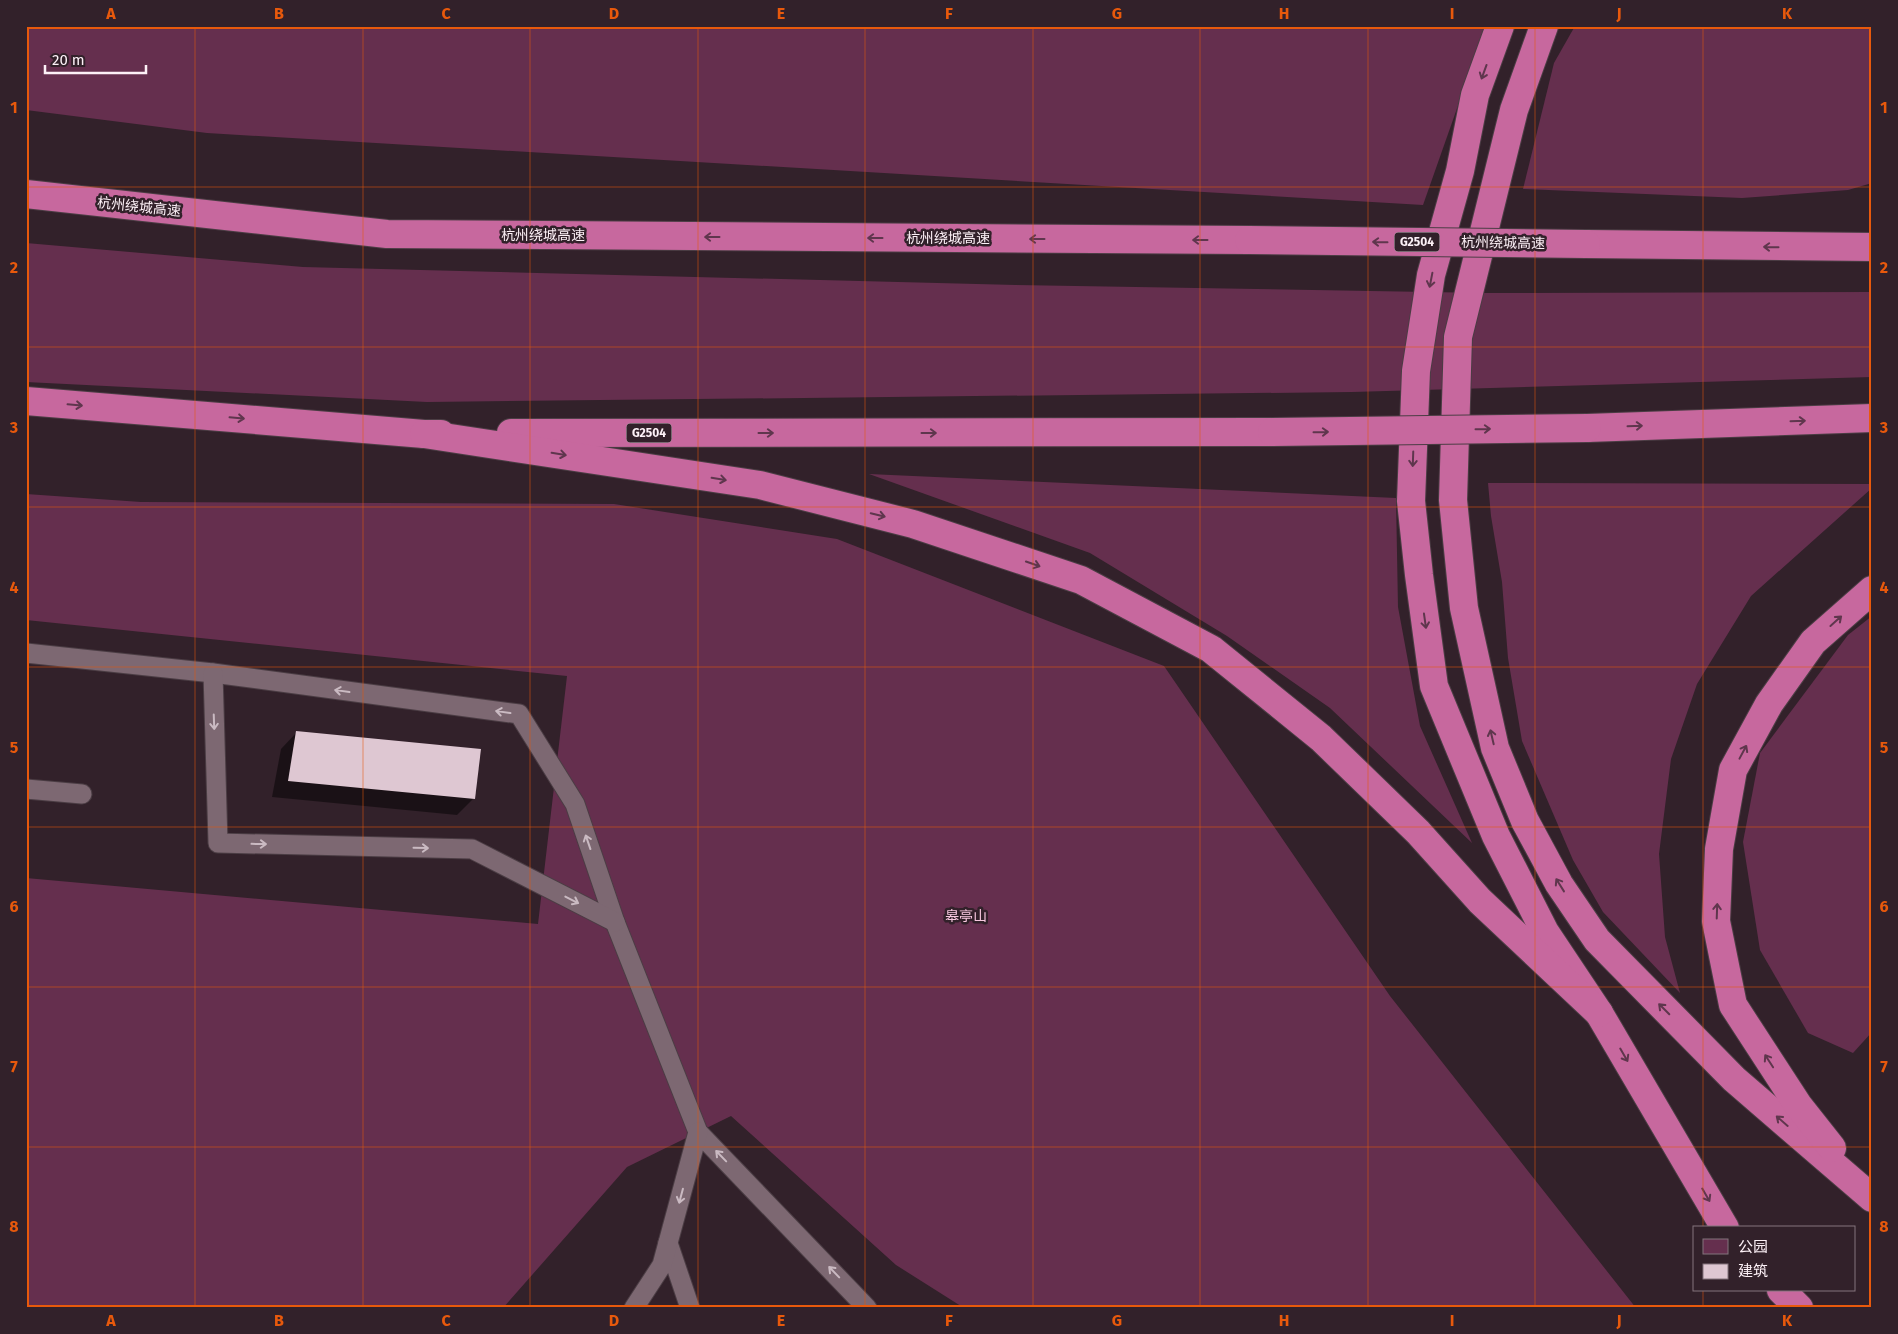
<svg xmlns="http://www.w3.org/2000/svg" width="1898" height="1334" font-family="'Fira Sans','Noto Sans SC',sans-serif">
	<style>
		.green { fill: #652f4e }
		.shadow { fill: #0007 }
		.building { fill: #dec7d2 }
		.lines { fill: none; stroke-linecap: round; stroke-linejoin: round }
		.lane-casing { stroke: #4b3d44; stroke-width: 21 }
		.highway-casing { stroke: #4b3d44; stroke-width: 30 }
		.lane { stroke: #7d6872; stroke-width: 19 }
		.highway { stroke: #c7689e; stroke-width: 28 }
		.highway-bridge-casing { stroke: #4b3d44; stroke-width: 30; stroke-linecap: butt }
		.highway-bridge { stroke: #c7689e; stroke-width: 28 }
		.oneway { stroke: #5f364d }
		.oneway2 { stroke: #cabac2 }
		.grid { fill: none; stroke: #e8590c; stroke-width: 1; stroke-opacity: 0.55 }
		.labels { text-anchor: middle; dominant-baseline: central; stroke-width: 5; stroke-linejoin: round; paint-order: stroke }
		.shield { fill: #32212a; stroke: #c0b3ba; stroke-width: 1 }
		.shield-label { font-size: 12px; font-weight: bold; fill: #fdf1f7 }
		.street-label { font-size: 14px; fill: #fdf1f7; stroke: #32212a }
		.park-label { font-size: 14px; fill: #f9c9e1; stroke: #32212a }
		.neatline { fill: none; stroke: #e8590c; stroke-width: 2 }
		.grid-label { font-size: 16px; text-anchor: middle; font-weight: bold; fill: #e8590c }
	</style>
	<rect width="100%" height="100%" fill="#32212a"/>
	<g class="green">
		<polygon points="26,26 1486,26 1423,205 207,133 26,110"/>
		<polygon points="1575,26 1872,26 1872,183 1848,190 1742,198 1523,189 1554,63"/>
		<polygon points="26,243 303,267 1016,285 1486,293 1872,292 1872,377 1352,392 427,402 26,382"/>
		<polygon points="869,474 1396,498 1398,607 1420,726 1472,843 1330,708 1227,636 1090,553"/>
		<polygon points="1488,483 1872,484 1872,488 1751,596 1697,684 1671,759 1659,854 1665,937 1680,993 1603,912 1573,860 1522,741 1508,658 1502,582 1491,516"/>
		<polygon points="26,494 141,502 614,504 837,539 1164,666 1390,996 1636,1308 964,1308 896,1265 731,1116 627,1167 503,1308 26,1308 26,878 538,924 567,676 26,620"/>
		<polygon points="1872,616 1872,1032 1853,1053 1808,1033 1760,950 1743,842 1760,753 1848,635"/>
	</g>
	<polygon class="shadow" points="297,732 473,799 457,815 272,797 281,749"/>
	<polygon class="building" points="296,731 481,749 475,799 288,781"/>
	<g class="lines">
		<g class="lane-casing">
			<g id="lane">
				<polyline points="26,653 213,673 519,714 575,804 615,922 698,1132 867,1308"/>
				<polyline points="213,673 218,843 472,849 615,922"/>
				<polyline points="26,789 82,794"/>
				<polyline points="668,1243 690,1308"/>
				<polyline points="634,1308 662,1265 698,1132"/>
			</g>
		</g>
		<g class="highway-casing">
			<g id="highway">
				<polyline points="1500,26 1475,95 1460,171 1431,275 1416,371 1411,501 1419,575 1434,686 1496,836 1545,932 1599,1013 1725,1228"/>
				<polyline points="1544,26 1514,110 1458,337 1453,500 1464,608 1495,748 1525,821 1559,884 1597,940 1734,1079 1872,1198"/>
				<polyline points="26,194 387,234 1249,240"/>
				<polyline points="1586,244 1872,247"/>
				<polyline points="26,401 424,434 441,434"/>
				<polyline points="1587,428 1872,418"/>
				<polyline points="511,433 1272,432"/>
				<polyline points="424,434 760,485 913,524 1081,580 1211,649 1321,738 1418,832 1480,901 1599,1013"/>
				<polyline points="1832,1148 1798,1105 1733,1005 1716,921 1719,849 1733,770 1769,704 1813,642 1872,590"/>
				<polyline points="1781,1290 1799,1308"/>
			</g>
		</g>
		<use href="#lane" class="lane"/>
		<use href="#highway" class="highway"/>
		<g class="highway-bridge-casing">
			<g id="highway-bridge">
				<polyline points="1249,240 1586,244"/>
				<polyline points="1272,432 1587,428"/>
			</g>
		</g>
		<use href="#highway-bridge" class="highway-bridge"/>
	</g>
	<defs><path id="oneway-shaft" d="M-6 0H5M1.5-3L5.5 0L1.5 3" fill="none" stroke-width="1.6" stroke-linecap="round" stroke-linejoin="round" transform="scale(1.25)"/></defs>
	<g class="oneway">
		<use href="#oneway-shaft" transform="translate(1484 72) rotate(110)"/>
		<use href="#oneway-shaft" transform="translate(712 237) rotate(-180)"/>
		<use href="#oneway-shaft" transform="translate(875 238) rotate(-180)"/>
		<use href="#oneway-shaft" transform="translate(1037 239) rotate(-180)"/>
		<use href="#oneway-shaft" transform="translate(1200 240) rotate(-180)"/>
		<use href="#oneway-shaft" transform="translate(1380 242) rotate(-179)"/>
		<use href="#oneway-shaft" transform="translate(1771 247) rotate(-179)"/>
		<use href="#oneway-shaft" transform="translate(1431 280) rotate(101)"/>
		<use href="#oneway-shaft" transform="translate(75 405) rotate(5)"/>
		<use href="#oneway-shaft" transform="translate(237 418) rotate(5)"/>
		<use href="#oneway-shaft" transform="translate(1798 421) rotate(-2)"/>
		<use href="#oneway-shaft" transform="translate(1635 426) rotate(-2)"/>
		<use href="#oneway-shaft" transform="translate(1483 429) rotate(-1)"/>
		<use href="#oneway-shaft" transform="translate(1321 432) rotate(-1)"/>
		<use href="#oneway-shaft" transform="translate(766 433)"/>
		<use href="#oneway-shaft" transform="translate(929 433)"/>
		<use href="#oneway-shaft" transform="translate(559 454) rotate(9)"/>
		<use href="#oneway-shaft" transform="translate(1413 459) rotate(92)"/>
		<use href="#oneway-shaft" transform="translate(719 479) rotate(9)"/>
		<use href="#oneway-shaft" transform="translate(878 515) rotate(14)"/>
		<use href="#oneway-shaft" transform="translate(1033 564) rotate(19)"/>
		<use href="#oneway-shaft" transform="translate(1425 621) rotate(82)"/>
		<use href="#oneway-shaft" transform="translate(1836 621) rotate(-42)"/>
		<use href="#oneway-shaft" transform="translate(1492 737) rotate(-103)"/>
		<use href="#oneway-shaft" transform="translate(1743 752) rotate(-62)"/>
		<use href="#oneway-shaft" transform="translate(1560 885) rotate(-122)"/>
		<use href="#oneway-shaft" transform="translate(1717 911) rotate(-88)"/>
		<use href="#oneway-shaft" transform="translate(1664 1009) rotate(-135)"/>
		<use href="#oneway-shaft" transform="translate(1624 1055) rotate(60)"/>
		<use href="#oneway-shaft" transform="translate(1769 1061) rotate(-123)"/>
		<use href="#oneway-shaft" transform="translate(1782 1121) rotate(-139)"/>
		<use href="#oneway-shaft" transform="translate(1706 1195) rotate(60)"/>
	</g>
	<g class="oneway2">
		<use href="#oneway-shaft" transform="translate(342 691) rotate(-172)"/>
		<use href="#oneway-shaft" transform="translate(503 712) rotate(-172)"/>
		<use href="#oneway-shaft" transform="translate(214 722) rotate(88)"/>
		<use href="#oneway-shaft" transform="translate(588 842) rotate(-109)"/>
		<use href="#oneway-shaft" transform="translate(259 844) rotate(1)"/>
		<use href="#oneway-shaft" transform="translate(421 848) rotate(1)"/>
		<use href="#oneway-shaft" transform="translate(572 900) rotate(27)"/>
		<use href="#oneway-shaft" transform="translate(721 1156) rotate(-134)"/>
		<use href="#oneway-shaft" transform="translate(681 1196) rotate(105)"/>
		<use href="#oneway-shaft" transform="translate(834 1272) rotate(-134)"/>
	</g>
	<path class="grid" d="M 195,26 L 195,1308M 363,26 L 363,1308M 530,26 L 530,1308M 698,26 L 698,1308M 865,26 L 865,1308M 1033,26 L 1033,1308M 1200,26 L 1200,1308M 1368,26 L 1368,1308M 1535,26 L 1535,1308M 1703,26 L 1703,1228M 26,187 L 1872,187M 26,347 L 1872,347M 26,507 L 1872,507M 26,667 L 1872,667M 26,827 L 1872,827M 26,987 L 1872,987M 26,1147 L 1872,1147M 1703,1290 L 1703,1308"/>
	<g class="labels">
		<g class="shield">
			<rect x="1394.5" y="232.5" width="45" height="19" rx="4"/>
			<rect x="626.5" y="423.5" width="45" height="19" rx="4"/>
		</g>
		<g class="shield-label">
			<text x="1417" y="242">G2504</text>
			<text x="649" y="433">G2504</text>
		</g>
		<g class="street-label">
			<text transform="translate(139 207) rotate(6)">杭州绕城高速</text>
			<text x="543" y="235">杭州绕城高速</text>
			<text x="948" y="238">杭州绕城高速</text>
			<text transform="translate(1503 243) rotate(1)">杭州绕城高速</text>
		</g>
		<g class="park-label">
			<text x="966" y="916">皋亭山</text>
		</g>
	</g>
	<rect width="1898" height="1334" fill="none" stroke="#32212a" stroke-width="55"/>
	<rect x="1693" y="1226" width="162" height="65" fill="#32212a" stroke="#83747c"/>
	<rect x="1703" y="1239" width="25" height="15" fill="#652f4e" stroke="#83747c"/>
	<text x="1738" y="1252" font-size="15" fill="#fdf1f7">公园</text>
	<rect x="1703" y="1264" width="25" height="15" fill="#dec7d2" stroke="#83747c"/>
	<text x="1738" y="1276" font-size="15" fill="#fdf1f7">建筑</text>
	<path d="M45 65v8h101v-8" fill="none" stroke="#fdf1f7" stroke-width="2.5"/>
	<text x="52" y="65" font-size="15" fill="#fdf1f7" stroke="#32212a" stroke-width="4" paint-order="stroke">20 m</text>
	<rect x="28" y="28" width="1842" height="1278" class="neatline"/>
	<g class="grid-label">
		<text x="111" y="19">A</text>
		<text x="279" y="19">B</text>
		<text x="446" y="19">C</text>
		<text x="614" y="19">D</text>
		<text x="781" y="19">E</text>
		<text x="949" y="19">F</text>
		<text x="1117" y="19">G</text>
		<text x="1284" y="19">H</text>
		<text x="1452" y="19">I</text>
		<text x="1619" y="19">J</text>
		<text x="1787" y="19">K</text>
		<text x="14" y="113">1</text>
		<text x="1884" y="113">1</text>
		<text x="14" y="273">2</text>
		<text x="1884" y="273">2</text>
		<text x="14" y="433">3</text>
		<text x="1884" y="433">3</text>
		<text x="14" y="593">4</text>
		<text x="1884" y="593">4</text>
		<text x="14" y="753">5</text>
		<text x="1884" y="753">5</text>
		<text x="14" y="912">6</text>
		<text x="1884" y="912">6</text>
		<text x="14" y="1072">7</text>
		<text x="1884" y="1072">7</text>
		<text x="14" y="1232">8</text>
		<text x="1884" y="1232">8</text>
		<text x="111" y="1326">A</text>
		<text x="279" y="1326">B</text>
		<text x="446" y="1326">C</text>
		<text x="614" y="1326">D</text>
		<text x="781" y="1326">E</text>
		<text x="949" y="1326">F</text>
		<text x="1117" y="1326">G</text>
		<text x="1284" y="1326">H</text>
		<text x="1452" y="1326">I</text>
		<text x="1619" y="1326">J</text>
		<text x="1787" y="1326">K</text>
	</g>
</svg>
